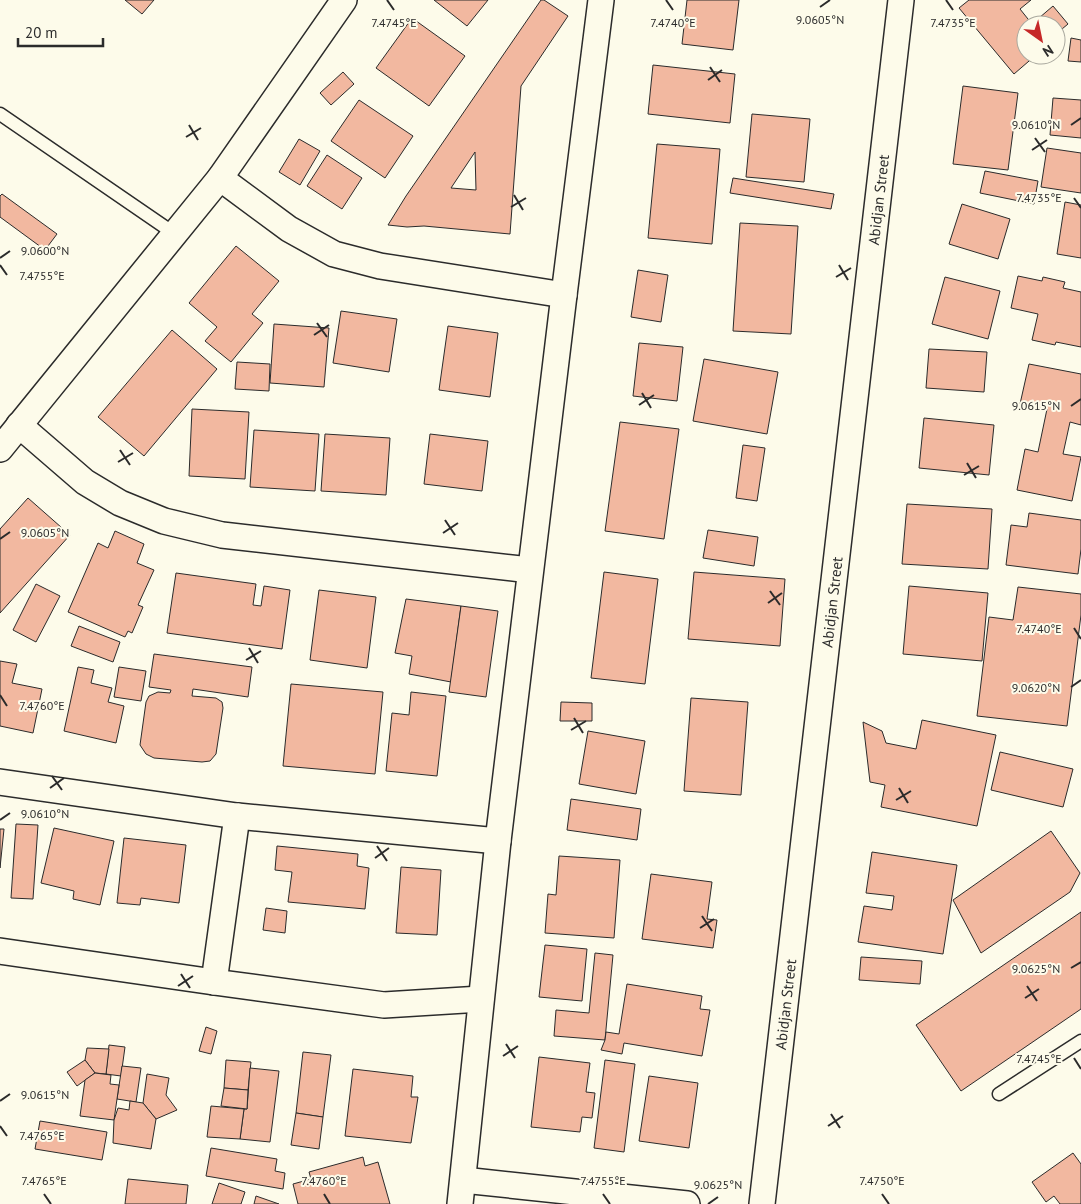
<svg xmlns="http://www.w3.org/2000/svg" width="1081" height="1204" font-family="'PT Sans',sans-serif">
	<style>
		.building { fill: #f2b8a0; stroke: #2b2b2b; fill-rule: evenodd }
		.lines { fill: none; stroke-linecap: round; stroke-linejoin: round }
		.service-casing { stroke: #2b2b2b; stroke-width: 15 }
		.minor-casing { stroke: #2b2b2b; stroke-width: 28 }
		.service { stroke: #fdfbea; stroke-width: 12 }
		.minor { stroke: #fdfbea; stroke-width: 25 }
		.ticks { fill: none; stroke: #2b2b2b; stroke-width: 2 }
		.labels { text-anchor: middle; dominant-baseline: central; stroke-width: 4; stroke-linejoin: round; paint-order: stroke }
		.street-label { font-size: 15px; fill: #2b2b2b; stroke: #fdfbea }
		.ticks-label { font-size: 12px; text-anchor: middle; fill: #2b2b2b; stroke: #fdfbea; stroke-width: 4; stroke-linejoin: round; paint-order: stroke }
	</style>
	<rect width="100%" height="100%" fill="#fdfbea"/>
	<g class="building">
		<polygon points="125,0 154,0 142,14"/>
		<polygon points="434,0 488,0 467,26"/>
		<path d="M 541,0 L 544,0 L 568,16 L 521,86 L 510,234 L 424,226 L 407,227 L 388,225 L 406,196 ZM 475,152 L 476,190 L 451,188 Z"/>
		<polygon points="687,0 739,0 733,50 682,44"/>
		<polygon points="969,0 1031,0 1020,9 1032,24 1053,6 1068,24 1056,34 1056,25 1026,25 1026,55 1036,55 1014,74 959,8"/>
		<polygon points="412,18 465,56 429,106 376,68"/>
		<polygon points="1071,38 1081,40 1081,62 1068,61"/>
		<polygon points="653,65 735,74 730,123 648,114"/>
		<polygon points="343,72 354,84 331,105 320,93"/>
		<polygon points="963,86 1018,93 1008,170 953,164"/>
		<polygon points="1053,98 1081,100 1081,138 1050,135"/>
		<polygon points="359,100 413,136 385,178 331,141"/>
		<polygon points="752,114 810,119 804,182 746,177"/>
		<polygon points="299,139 320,151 300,185 279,172"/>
		<polygon points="657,144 720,149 712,244 648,238"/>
		<polygon points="1047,148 1081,153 1081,193 1041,187"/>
		<polygon points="327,155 362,178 342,209 307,186"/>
		<polygon points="985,171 1038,181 1034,204 980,193"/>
		<polygon points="733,178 834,194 831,209 730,193"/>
		<polygon points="2,194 57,234 45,250 0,217 0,196"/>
		<polygon points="1065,202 1081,205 1081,258 1057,254"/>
		<polygon points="962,204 1010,219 998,259 949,244"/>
		<polygon points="740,223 798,226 791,334 733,331"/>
		<polygon points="236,246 279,281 252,314 263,323 231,362 205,341 217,327 189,303"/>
		<polygon points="638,270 668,275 661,322 631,317"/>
		<polygon points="1018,276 1042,281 1043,277 1065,282 1063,288 1081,292 1081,347 1056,342 1055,345 1032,340 1038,314 1011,308"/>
		<polygon points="945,277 1000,291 988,339 932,324"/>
		<polygon points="341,311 397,319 389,372 333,363"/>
		<polygon points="274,324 329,328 324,387 270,383"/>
		<polygon points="448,326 498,333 490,397 439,390"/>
		<polygon points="172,330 217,369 144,456 98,417"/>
		<polygon points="639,343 683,347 677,401 633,396"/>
		<polygon points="929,349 987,352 984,392 926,388"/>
		<polygon points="704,359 778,372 767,434 693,421"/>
		<polygon points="237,362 270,364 269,391 235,389"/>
		<polygon points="1029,364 1081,374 1081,425 1070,422 1063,454 1081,457 1072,501 1017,490 1025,449 1038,452 1047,409 1020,404"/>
		<polygon points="192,409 249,412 245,479 189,476"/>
		<polygon points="924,418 994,425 989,475 919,468"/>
		<polygon points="620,422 679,429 664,539 605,531"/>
		<polygon points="254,430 319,434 315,491 250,487"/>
		<polygon points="325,434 390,438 386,495 321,491"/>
		<polygon points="430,434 488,441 482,491 424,484"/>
		<polygon points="743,445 765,448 757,501 736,498"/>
		<polygon points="28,498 70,535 0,613 0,529"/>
		<polygon points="907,504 992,509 988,569 902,564"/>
		<polygon points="1029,513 1081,520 1081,549 1078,574 1006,565 1011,525 1027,527"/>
		<polygon points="708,530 758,537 754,566 703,558"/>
		<polygon points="115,531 144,544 137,563 154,570 138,605 143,607 132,633 128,631 125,637 68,612 98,543 108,548"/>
		<polygon points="604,572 658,579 645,684 591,678"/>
		<polygon points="694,572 785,579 780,646 688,639"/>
		<polygon points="176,573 256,584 253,605 261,606 264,586 290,590 282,649 167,633"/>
		<polygon points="36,584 60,596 36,642 13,630"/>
		<polygon points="909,586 988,593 982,661 903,654"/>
		<polygon points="1018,587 1081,594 1081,615 1067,726 977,716 989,617 1013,620"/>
		<polygon points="319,590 376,597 367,668 310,660"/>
		<polygon points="406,599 461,606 451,682 409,674 412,656 395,653"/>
		<polygon points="461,606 498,611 486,697 449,692"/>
		<polygon points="79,626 120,642 113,662 71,646"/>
		<polygon points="154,654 252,667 248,697 193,689 192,696 216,698 222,702 223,708 216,754 210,761 202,762 154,758 146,754 140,745 146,702 149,696 158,692 170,693 171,690 149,687"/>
		<polygon points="0,661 17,664 12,683 42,689 33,733 0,726"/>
		<polygon points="78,667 94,670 91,683 112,688 108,702 124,706 116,743 64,731"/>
		<polygon points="119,667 146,671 141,701 114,697"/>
		<polygon points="291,684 383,692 375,774 283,766"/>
		<polygon points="411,692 446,696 437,776 386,771 392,713 409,715"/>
		<polygon points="691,698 748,702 741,795 684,791"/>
		<polygon points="561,702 592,703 592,721 560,721"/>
		<polygon points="922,720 996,735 977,826 881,807 885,785 870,782 863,722 882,731 886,743 916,749"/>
		<polygon points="588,731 645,741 636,794 579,784"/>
		<polygon points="1000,752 1073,769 1063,807 991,790"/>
		<polygon points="571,799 641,809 637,840 567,830"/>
		<polygon points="16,824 38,825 33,899 11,898"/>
		<polygon points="54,828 114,841 100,905 73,899 74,891 41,883"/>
		<polygon points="0,829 4,829 0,868"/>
		<polygon points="1051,831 1080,873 1070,892 981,953 953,900"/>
		<polygon points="124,838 186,845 179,903 141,898 140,905 117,903"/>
		<polygon points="277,846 358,854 357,866 369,868 365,909 288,902 292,872 275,870"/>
		<polygon points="872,852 957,865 943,954 858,942 864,906 892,910 894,896 866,893"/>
		<polygon points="559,856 620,860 614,938 545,933 548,894 556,895"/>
		<polygon points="401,867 441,870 437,935 396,933"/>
		<polygon points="651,874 712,882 707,919 717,920 713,948 642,939"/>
		<polygon points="266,908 287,911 285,933 263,930"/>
		<polygon points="1081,912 1081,1009 961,1091 916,1025"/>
		<polygon points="545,945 587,949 582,1001 539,997"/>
		<polygon points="595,953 613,955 605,1040 554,1036 556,1010 589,1013"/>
		<polygon points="861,957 922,961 920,984 859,980"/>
		<polygon points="627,984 702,996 700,1009 710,1010 702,1056 624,1043 622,1054 601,1050 605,1040 606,1032 619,1034"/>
		<polygon points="206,1027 217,1031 211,1054 199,1051"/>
		<polygon points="109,1045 125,1047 121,1076 106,1074"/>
		<polygon points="87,1048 109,1049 106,1074 95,1073 85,1060"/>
		<polygon points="303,1052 331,1055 323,1117 296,1113"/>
		<polygon points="539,1057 590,1063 586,1092 595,1093 592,1118 582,1117 580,1132 531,1127"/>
		<polygon points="85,1060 95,1073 77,1086 67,1072"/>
		<polygon points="226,1060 251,1062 248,1090 224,1088"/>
		<polygon points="605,1060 635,1064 624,1152 594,1148"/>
		<polygon points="122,1066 141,1068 136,1102 117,1099"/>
		<polygon points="250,1068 279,1071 270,1142 240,1139 244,1109 247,1109"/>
		<polygon points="353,1069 413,1076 411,1097 418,1097 411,1143 345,1136"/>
		<polygon points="95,1073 111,1075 110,1084 119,1085 114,1120 80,1116 85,1080"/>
		<polygon points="147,1074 169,1078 166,1095 177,1110 156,1119 143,1103"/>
		<polygon points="649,1076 698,1083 689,1148 639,1141"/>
		<polygon points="224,1088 248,1090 247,1109 221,1106"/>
		<polygon points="130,1101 143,1103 156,1119 151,1149 113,1143 114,1120 118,1108 129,1110"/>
		<polygon points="211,1106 244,1109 240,1139 207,1137"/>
		<polygon points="296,1113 323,1117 319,1149 291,1145"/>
		<polygon points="40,1121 107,1132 102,1160 35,1149"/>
		<polygon points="211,1148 277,1159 275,1171 285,1173 283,1189 206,1176"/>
		<polygon points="1073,1153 1081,1164 1081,1204 1060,1204 1054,1196 1046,1202 1032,1182"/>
		<polygon points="363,1157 365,1166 378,1162 390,1204 298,1204 293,1184 311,1179 309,1172"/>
		<polygon points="128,1179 188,1185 186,1204 125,1204"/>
		<polygon points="219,1183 245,1192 241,1204 212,1204"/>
		<polygon points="256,1196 279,1204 254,1204"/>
	</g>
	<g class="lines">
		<g class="service-casing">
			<g id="service">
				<polyline points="0,114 175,234"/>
				<polyline points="999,1094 1081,1041"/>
			</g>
		</g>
		<g class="minor-casing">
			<g id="minor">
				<polyline points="220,178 289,229 334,254 380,266 564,295"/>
				<polyline points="19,425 85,482 120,503 164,521 222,535 530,570"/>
				<polyline points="0,449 220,178 344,0"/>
				<polyline points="0,782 237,816 498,841"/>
				<polyline points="0,951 214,982 384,1005 481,999"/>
				<polyline points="214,982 237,816"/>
				<polyline points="463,1180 687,1204"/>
				<polyline points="460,1204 498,841 564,295 601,0"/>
				<path id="s1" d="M 762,1204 L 901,0"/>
			</g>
		</g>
		<use href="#service" class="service"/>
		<use href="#minor" class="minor"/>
	</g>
	<path class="ticks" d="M 387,0 L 394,10M 666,0 L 673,10M 946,0 L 953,10M 820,7 L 830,0M 710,67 L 720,82M 708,80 L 722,70M 189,125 L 198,140M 1071,125 L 1081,118M 186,137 L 201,128M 1035,138 L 1045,152M 1032,150 L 1047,140M 514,195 L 523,210M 1074,198 L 1081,208M 511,207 L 526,198M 0,258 L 10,251M 0,265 L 7,275M 839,265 L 848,280M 836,277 L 851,268M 317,323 L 327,337M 314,335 L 329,325M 642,393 L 651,408M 639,405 L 654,395M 1071,406 L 1081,399M 120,450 L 130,465M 118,462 L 133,453M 967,463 L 976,478M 964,475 L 979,466M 445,520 L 455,535M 443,533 L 458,523M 0,539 L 10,532M 770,591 L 780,605M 768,603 L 782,593M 1074,628 L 1081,639M 249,648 L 258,663M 246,660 L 261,651M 1071,687 L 1081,680M 0,695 L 7,706M 574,718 L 583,733M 571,730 L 586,721M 52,776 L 62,790M 50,788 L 64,778M 899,788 L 908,803M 896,800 L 911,791M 0,820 L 10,813M 377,846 L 387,861M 375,858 L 389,848M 702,916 L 712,931M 700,928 L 714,919M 1071,968 L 1081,962M 181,974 L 190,988M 178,986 L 193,976M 1027,986 L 1037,1001M 1025,998 L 1039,989M 506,1044 L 515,1058M 503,1056 L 518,1046M 1074,1058 L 1081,1069M 0,1101 L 10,1094M 831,1114 L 840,1128M 0,1126 L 7,1136M 828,1126 L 843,1116M 44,1194 L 51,1204M 324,1194 L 330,1204M 603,1194 L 610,1204M 882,1194 L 889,1204M 708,1204 L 718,1197"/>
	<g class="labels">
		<g class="street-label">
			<text stroke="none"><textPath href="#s1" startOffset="1011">Abidjan Street</textPath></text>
			<text stroke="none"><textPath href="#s1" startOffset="606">Abidjan Street</textPath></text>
			<text stroke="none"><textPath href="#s1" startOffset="201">Abidjan Street</textPath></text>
		</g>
	</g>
	<g class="ticks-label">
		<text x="820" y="24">9.0605°N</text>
		<text x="394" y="27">7.4745°E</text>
		<text x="673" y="27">7.4740°E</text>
		<text x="953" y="27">7.4735°E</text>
		<text x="1036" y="129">9.0610°N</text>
		<text x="1039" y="202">7.4735°E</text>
		<text x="45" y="255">9.0600°N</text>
		<text x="42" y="280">7.4755°E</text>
		<text x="1036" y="410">9.0615°N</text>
		<text x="45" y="537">9.0605°N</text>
		<text x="1039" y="633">7.4740°E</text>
		<text x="1036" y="692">9.0620°N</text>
		<text x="42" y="710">7.4760°E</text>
		<text x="45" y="818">9.0610°N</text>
		<text x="1036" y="973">9.0625°N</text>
		<text x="1039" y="1063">7.4745°E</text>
		<text x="45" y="1099">9.0615°N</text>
		<text x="42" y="1140">7.4765°E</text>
		<text x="44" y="1185">7.4765°E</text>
		<text x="324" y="1185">7.4760°E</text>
		<text x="603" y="1185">7.4755°E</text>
		<text x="882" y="1185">7.4750°E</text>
		<text x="718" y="1189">9.0625°N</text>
	</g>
	<g transform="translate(1041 40) rotate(147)"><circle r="24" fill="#fdfbea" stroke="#a9a89e"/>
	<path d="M0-4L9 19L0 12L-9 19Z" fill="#c62828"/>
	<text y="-8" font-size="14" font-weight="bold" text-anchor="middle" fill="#2b2b2b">N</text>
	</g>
	<path d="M18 38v8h85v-8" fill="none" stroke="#2b2b2b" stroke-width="2.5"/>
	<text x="25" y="38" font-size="15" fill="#2b2b2b" stroke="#fdfbea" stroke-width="4" paint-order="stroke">20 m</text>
</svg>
